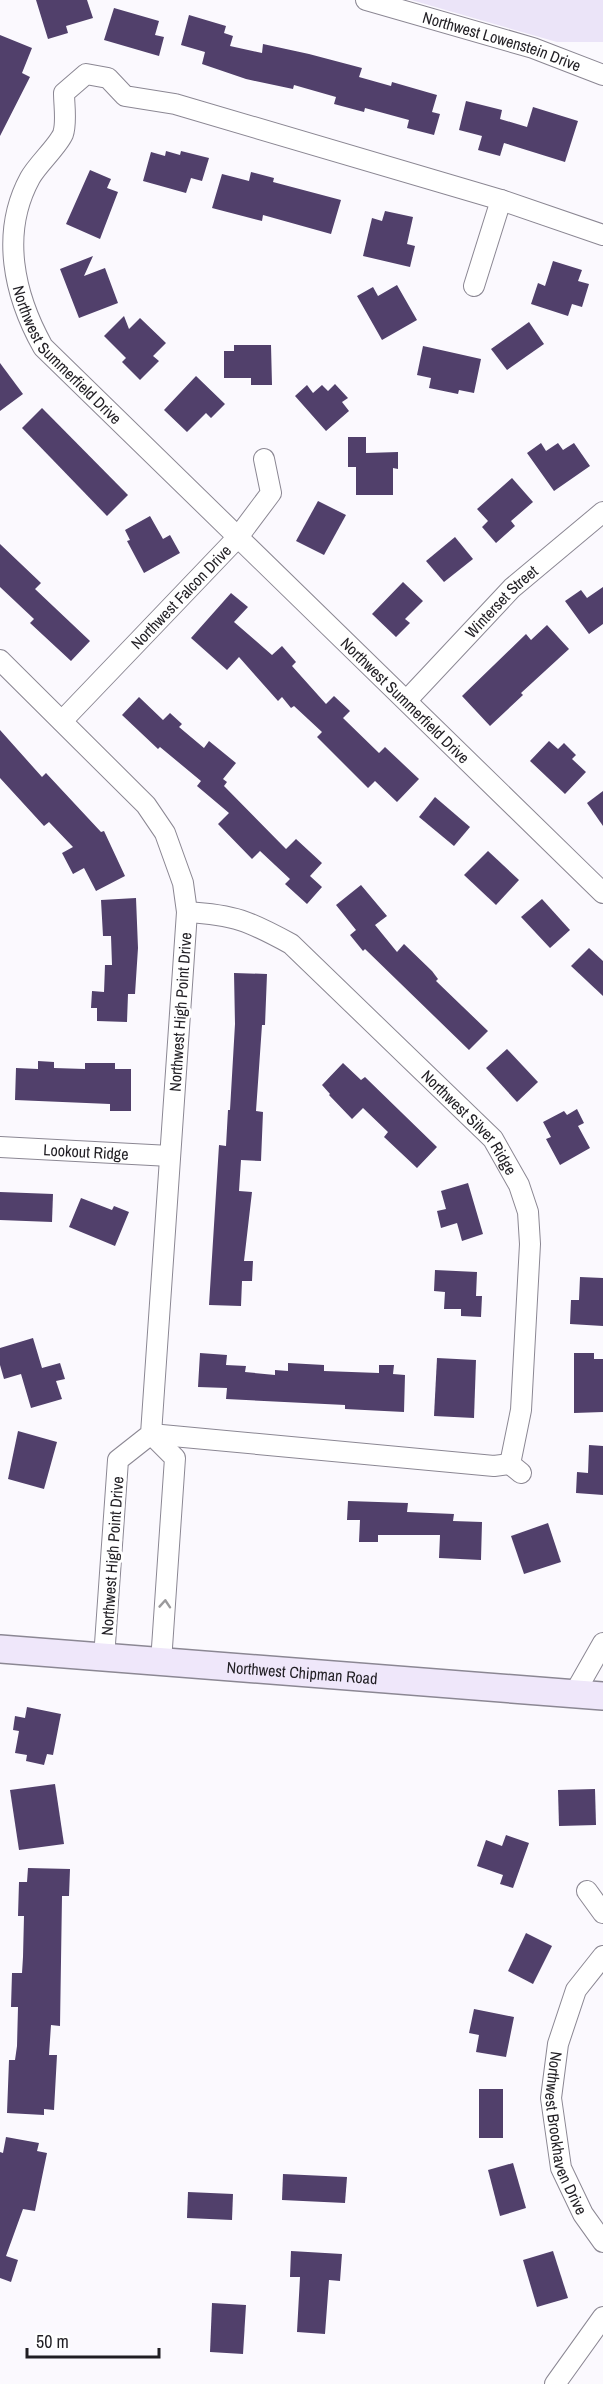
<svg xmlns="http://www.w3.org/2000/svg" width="603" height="2384" font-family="'Archivo Narrow',sans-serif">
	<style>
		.green { fill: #ebe4f8 }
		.building { fill: #51406b }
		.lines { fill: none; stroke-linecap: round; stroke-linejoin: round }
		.street-casing { stroke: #8b8793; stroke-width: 22 }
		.secondary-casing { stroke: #8b8793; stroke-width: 30 }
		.street { stroke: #fff; stroke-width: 20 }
		.secondary { stroke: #efe7fa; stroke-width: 27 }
		.oneway { stroke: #9b9a9c }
		.labels { text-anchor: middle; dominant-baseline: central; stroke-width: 6; stroke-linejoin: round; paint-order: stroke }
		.street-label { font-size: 16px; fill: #201e23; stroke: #fff }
	</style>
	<rect width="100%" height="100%" fill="#fbf9fe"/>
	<polygon class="green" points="411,0 603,0 603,42 557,42"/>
	<g class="building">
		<polygon points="36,0 87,0 93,18 66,26 68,33 48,39"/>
		<polygon points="114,8 159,21 155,35 164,37 159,56 104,40"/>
		<polygon points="189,15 226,26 224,33 233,36 230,46 262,53 263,44 309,54 362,68 359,77 391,86 392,82 437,95 432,112 440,114 434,135 407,128 409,120 365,108 364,112 334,104 336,97 294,85 293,89 246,79 202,64 205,52 181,45"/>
		<polygon points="0,35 32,48 22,73 30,77 0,136"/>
		<polygon points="466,101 502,110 500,119 527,127 533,107 578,121 565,162 504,143 500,156 478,150 482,136 459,130"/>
		<polygon points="166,151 180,155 181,151 209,158 202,181 191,178 186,193 143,181 151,152 165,156"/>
		<polygon points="90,170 111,179 107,188 118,192 100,239 66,224"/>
		<polygon points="251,172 274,178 273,182 341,200 331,234 263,215 262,221 212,208 222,174 249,181"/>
		<polygon points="385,211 413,217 407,244 415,246 410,267 363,256 372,218 382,221"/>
		<polygon points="93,256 84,276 105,268 118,303 79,318 60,269"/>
		<polygon points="553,261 582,270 578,281 589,284 582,307 572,304 568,316 531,304 538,283 545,286"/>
		<polygon points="397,285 417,320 382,340 357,296 373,287 378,296"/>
		<polygon points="124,316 129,329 140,318 166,343 153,356 159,361 140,380 122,362 126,358 104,336"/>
		<polygon points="529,322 544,344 507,370 491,349"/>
		<polygon points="234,345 271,345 272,385 251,385 251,378 224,378 224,351 234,351"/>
		<polygon points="423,346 481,359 474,393 459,390 458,394 429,388 431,378 417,375"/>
		<polygon points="0,363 23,394 0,411"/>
		<polygon points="196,376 225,404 211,418 206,413 187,432 164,410"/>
		<polygon points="335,384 348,398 342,402 349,411 326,431 295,396 307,385 313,393 322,385 328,391"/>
		<polygon points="42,408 128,495 107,516 22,428"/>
		<polygon points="348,437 366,437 366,453 398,452 398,469 393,468 393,495 356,495 356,467 348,467"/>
		<polygon points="541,443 546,451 558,443 563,450 574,443 590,466 554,491 527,453"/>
		<polygon points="512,478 533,502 511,521 515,526 496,543 482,527 488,521 477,509"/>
		<polygon points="318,501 346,515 324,555 296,541"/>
		<polygon points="150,516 163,539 170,535 180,553 144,573 127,541 130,540 125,530"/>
		<polygon points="455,537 473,559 444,582 426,561"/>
		<polygon points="0,544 41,583 35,589 90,641 71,661 30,623 34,619 0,587"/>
		<polygon points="403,582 423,601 405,619 410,623 396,637 372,614"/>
		<polygon points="603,587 603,624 589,634 565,601 581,590 587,598"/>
		<polygon points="231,593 248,607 234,622 272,655 282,646 296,662 292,666 326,704 334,696 350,711 343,718 379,753 385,747 419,779 397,802 375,781 368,788 317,737 322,732 294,706 291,708 282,697 278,701 239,657 227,670 191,638"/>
		<polygon points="547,625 569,649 521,693 523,695 490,726 462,696 526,634 531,640"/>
		<polygon points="139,697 163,720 170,713 182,724 179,727 204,748 209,741 236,763 223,779 227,782 224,786 286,849 296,839 322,863 310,876 322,887 307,904 285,884 290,879 260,851 252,859 218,824 229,813 197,786 201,781 160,747 158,749 122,715"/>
		<polygon points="0,730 42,777 46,773 101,832 104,831 125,876 96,891 84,868 73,874 62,853 73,847 49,822 44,826 0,778"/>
		<polygon points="549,741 558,749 564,743 576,755 572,759 586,772 565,794 530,761"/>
		<polygon points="603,791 603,826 587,803"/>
		<polygon points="435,797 470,827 454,846 419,817"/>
		<polygon points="488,851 519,880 496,905 464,875"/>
		<polygon points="361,885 387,916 375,925 397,952 404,944 432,971 438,979 436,981 488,1031 469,1050 365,949 363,951 350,935 356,930 336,905"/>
		<polygon points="136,898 138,948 135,994 128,994 127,1022 97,1021 97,1008 91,1008 92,991 104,992 105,965 112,965 111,936 103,936 101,900"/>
		<polygon points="542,899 570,930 550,948 521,917"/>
		<polygon points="589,948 603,961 603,996 571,966"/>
		<polygon points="234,973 267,974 265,1025 262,1025 256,1111 263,1112 261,1161 241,1160 239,1191 252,1192 244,1261 253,1261 252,1281 242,1281 241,1306 209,1305 219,1145 226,1146 228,1110 230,1110 235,1024"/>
		<polygon points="507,1049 538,1082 517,1102 486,1068"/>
		<polygon points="38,1061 54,1062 54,1068 85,1069 85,1063 115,1063 115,1069 131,1069 131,1111 110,1111 110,1104 15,1100 16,1068 38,1069"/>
		<polygon points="343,1063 361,1080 365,1077 437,1147 417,1168 384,1137 388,1132 363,1108 352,1119 329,1095 330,1094 322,1085"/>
		<polygon points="577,1109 584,1123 578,1126 590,1148 560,1165 546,1139 551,1137 543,1122 564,1111 567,1115"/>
		<polygon points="468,1183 483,1234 462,1241 457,1223 441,1228 437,1211 446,1209 441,1191"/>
		<polygon points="0,1192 53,1194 52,1222 0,1220"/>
		<polygon points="81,1198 112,1210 114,1206 129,1212 115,1246 69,1227"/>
		<polygon points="435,1270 477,1272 476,1296 482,1296 481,1317 461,1316 461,1309 444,1309 445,1292 434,1291"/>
		<polygon points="580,1277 603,1278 603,1326 570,1324 571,1300 579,1300"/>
		<polygon points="33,1338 42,1368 60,1363 65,1379 56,1381 62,1399 31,1408 21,1374 4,1379 0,1365 0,1348"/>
		<polygon points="200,1353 227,1355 226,1365 246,1366 245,1372 275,1375 275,1370 288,1371 288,1363 324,1365 324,1371 379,1373 379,1365 394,1365 393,1374 405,1375 404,1412 345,1409 345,1405 226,1399 227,1388 198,1387"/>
		<polygon points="574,1353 594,1353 594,1359 603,1359 603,1412 574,1413"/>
		<polygon points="437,1358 476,1360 474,1418 434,1416"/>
		<polygon points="18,1431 57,1442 44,1489 8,1479"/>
		<polygon points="589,1445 603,1446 603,1495 576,1493 577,1472 588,1473"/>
		<polygon points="348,1501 408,1503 407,1512 454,1514 453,1521 482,1522 481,1560 439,1558 440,1535 378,1535 378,1542 359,1542 360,1520 347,1520"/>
		<polygon points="548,1523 561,1562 524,1574 511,1536"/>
		<polygon points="27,1707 61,1714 53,1755 47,1754 44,1765 26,1761 27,1755 15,1753 19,1731 13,1730 15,1716 25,1718"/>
		<polygon points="55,1784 64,1844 19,1850 10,1790"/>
		<polygon points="595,1789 596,1825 559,1826 558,1790"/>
		<polygon points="506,1835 529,1843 513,1888 500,1884 503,1875 477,1866 486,1840 502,1846"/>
		<polygon points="28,1868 70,1869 69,1896 62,1896 60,2026 51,2025 49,2055 57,2055 54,2110 44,2109 44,2115 7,2113 9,2060 15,2060 17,2046 18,2007 11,2007 12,1973 22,1973 23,1957 24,1916 18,1916 19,1882 27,1882"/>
		<polygon points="526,1933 552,1946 533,1984 508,1971"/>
		<polygon points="474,2009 514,2017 506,2057 476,2052 479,2035 469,2033"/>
		<rect x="479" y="2089" width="24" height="49"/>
		<polygon points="6,2137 39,2143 37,2151 47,2153 35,2211 23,2209 6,2256 18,2260 11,2282 0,2278 0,2152 3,2153"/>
		<polygon points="513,2163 526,2208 500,2216 488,2170"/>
		<polygon points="283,2174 347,2177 345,2203 282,2200"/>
		<polygon points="188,2192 233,2194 232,2220 187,2218"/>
		<polygon points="291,2251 342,2254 340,2281 329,2280 325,2334 297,2332 300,2277 290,2277"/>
		<polygon points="553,2251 568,2298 537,2307 523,2260"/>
		<polygon points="212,2303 246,2305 243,2354 210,2352"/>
	</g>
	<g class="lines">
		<g class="street-casing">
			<g id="street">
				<path id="s1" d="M 366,0 L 533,48 L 603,75"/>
				<path id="s2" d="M 603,235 L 501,200 L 175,104 L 125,96 L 108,78 L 86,74 L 64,93 C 64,105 67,123 63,134 C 58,146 37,165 30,178 C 0,233 14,295 43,347 L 603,893"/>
				<polyline points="474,286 501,200"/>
				<polyline points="0,660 146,805 165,833 183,883 187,912 151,1434 118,1460 104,1658"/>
				<path id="s3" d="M 408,699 L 512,588 L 603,512"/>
				<path id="s4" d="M 62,721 L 238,537 L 271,493 L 264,459"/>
				<path id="s5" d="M 187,912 C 235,915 249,921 291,944 L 493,1139 L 519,1185 L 528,1212 L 530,1244 L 521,1410 L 510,1464 L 521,1473"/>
				<path id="s6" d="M 0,1147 L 170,1156"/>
				<polyline points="151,1434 494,1466 510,1464"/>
				<polyline points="151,1434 175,1458 161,1662"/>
				<polyline points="574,1694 603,1643"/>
				<polyline points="587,1891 603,1913"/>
				<path id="s7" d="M 603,1956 L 576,1990 L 558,2044 L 551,2098 L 561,2168 L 583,2214 L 603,2242"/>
				<polyline points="555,2384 603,2317"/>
			</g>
		</g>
		<g class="secondary-casing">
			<g id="secondary">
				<path id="s8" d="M 0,1649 L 603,1696"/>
			</g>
		</g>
		<use href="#street" class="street"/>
		<use href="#secondary" class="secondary"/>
	</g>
	<defs><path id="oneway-chevron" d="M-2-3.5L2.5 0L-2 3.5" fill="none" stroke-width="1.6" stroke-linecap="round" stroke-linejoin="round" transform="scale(1.5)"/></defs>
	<use class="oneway" href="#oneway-chevron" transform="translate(165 1604) rotate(-86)"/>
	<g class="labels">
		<g class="street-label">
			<text stroke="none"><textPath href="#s1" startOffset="142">Northwest Lowenstein Drive</textPath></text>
			<text stroke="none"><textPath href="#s2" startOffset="868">Northwest Summerfield Drive</textPath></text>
			<text stroke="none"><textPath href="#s4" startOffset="172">Northwest Falcon Drive</textPath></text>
			<text stroke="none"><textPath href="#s3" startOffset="135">Winterset Street</textPath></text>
			<text stroke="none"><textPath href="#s2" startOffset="1354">Northwest Summerfield Drive</textPath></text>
			<text transform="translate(180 1012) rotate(-86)">Northwest High Point Drive</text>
			<text stroke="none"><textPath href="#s5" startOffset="363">Northwest Silver Ridge</textPath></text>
			<text stroke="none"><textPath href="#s6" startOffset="86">Lookout Ridge</textPath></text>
			<text transform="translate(112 1556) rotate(-86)">Northwest High Point Drive</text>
			<text stroke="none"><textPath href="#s8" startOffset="303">Northwest Chipman Road</textPath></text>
			<text stroke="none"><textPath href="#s7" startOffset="192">Northwest Brookhaven Drive</textPath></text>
		</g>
	</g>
	<path d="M27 2348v9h132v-9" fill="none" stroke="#201e23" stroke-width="3"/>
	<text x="36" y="2348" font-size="18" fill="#201e23" stroke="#ffffff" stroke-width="4.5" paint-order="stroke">50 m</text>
</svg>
